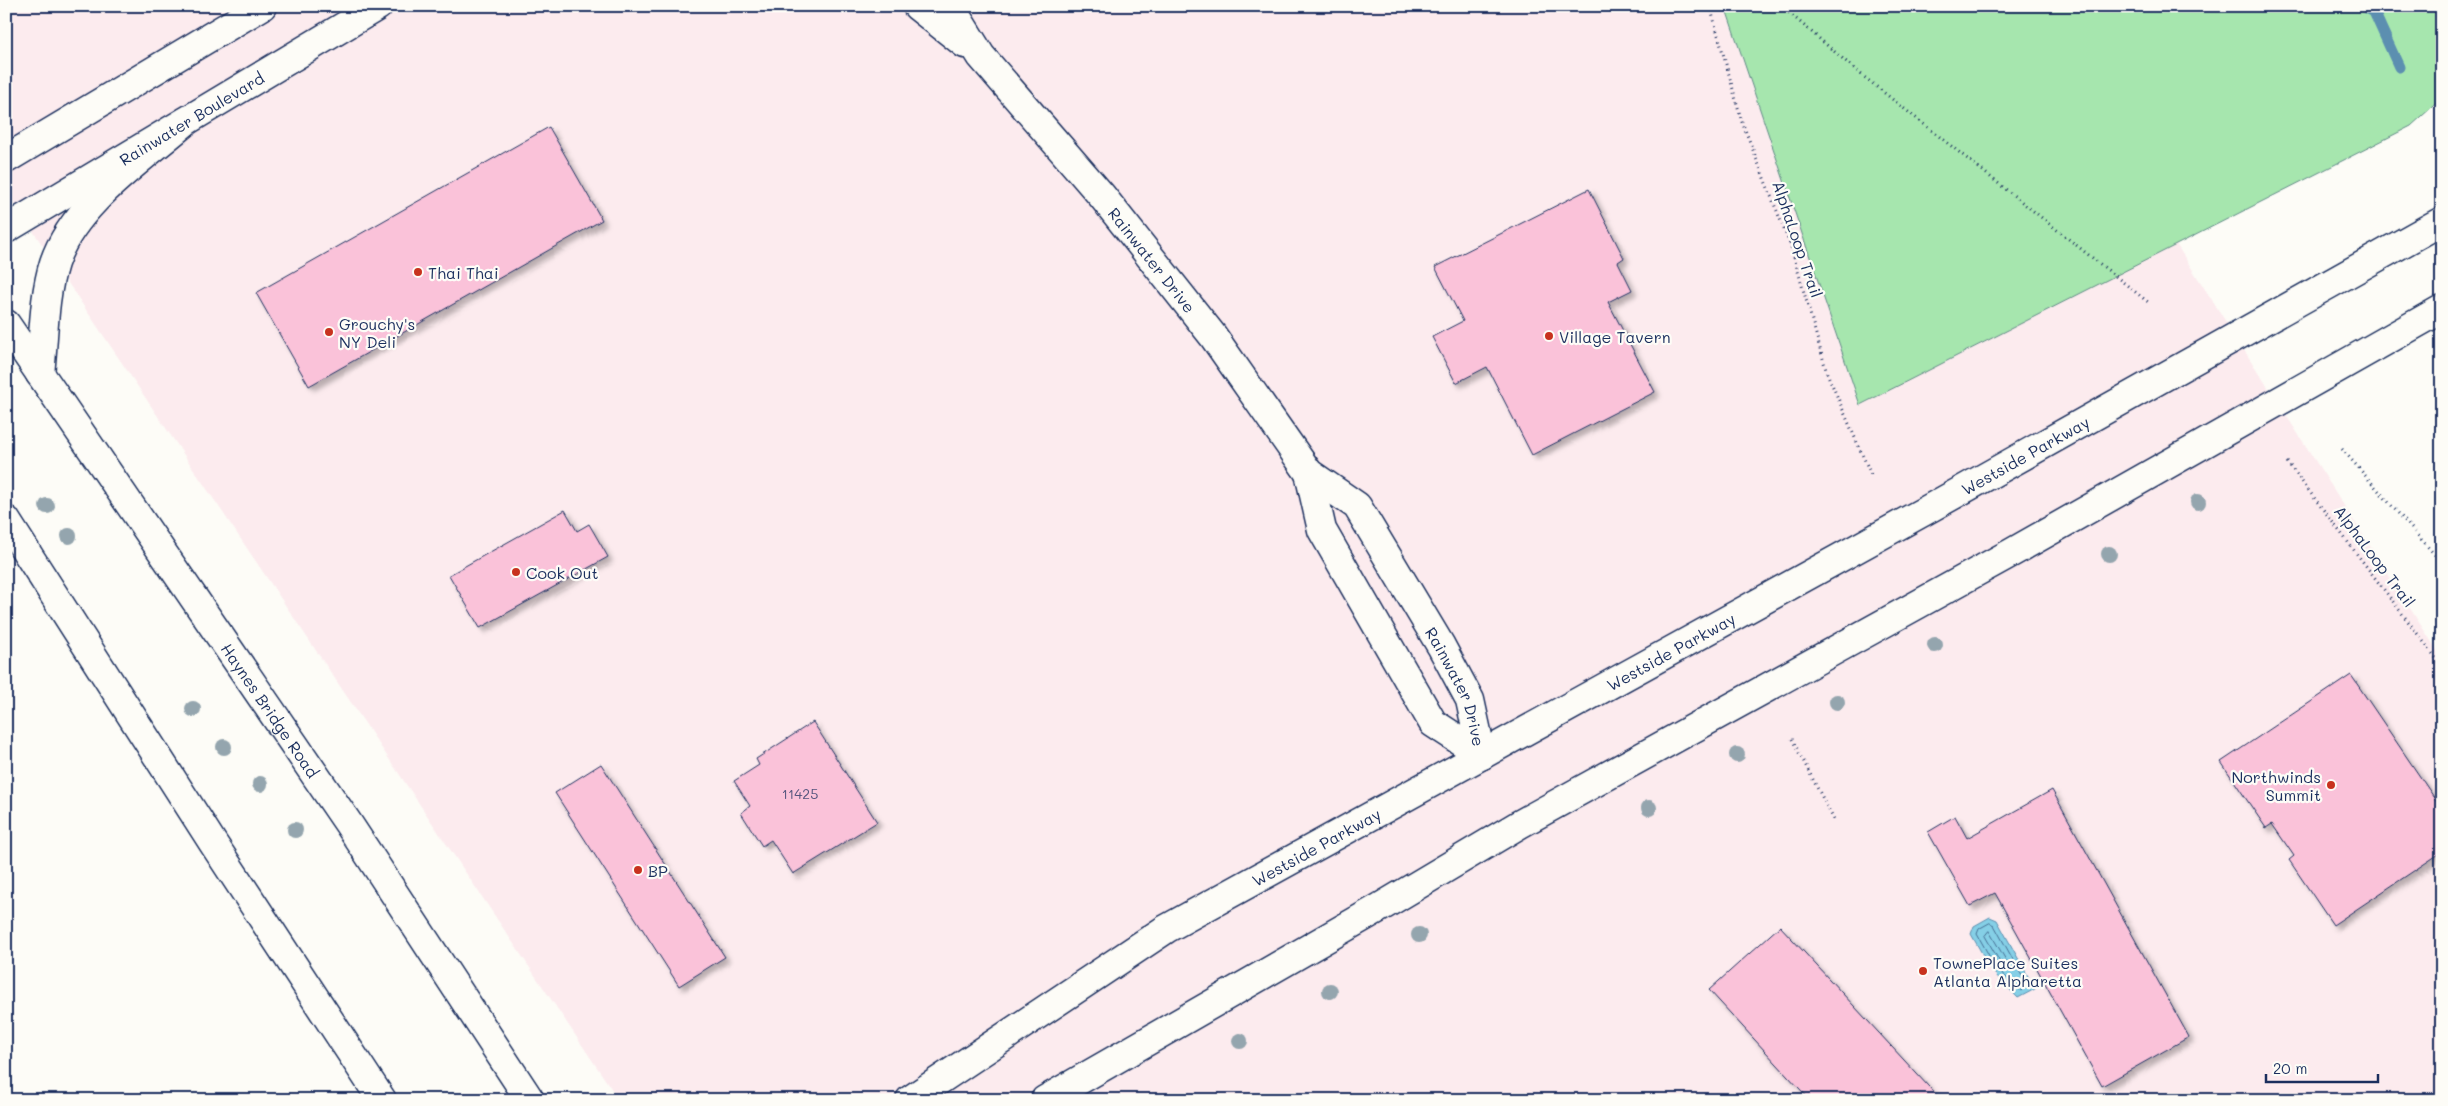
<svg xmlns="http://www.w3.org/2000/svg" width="2448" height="1106" font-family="Mali,sans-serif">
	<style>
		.built { fill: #fcebee }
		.green { fill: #a6e6ae; stroke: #608a86 }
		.water { fill: #85cfe6; stroke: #5b8fb0 }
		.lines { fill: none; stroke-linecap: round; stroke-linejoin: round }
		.shore { stroke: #456f94; stroke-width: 1 }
		.stream { stroke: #5b8fb0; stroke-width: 11 }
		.building { fill: #fac2d9; stroke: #1b2f5e; filter: url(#shadow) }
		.street-casing { stroke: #1b2f5e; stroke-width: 31 }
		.secondary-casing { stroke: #1b2f5e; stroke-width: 31 }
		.path { stroke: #1b2f5e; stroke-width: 3; stroke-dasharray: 1 4; stroke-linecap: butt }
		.street { stroke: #fdfcf7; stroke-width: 28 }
		.secondary { stroke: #fdfcf7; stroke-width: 28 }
		.tree { fill: #94a5ae }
		.poi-dot { fill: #c8321e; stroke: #fdfcf7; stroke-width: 2 }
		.labels { text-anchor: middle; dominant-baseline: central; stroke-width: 4.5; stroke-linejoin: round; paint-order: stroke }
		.number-label { font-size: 14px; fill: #53547d }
		.street-label { font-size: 16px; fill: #1b2f5e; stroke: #fdfcf7 }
		.poi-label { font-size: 16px; fill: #1b2f5e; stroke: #fdfcf7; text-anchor: start }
	</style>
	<defs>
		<filter id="shadow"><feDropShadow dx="4.5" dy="4.5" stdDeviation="2.5" flood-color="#0004"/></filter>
	</defs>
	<rect width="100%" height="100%" fill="#fdfcf7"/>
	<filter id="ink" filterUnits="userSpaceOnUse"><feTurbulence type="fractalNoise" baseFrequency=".02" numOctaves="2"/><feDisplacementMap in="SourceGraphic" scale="10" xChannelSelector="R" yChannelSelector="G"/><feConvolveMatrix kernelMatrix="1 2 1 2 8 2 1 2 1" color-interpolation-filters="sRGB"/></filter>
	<g filter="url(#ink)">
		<polygon class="built" points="6,6 1725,6 1860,405 2176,244 2442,658 2442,1100 619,1100 6,191"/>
		<polygon class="green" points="1725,6 2442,6 2442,98 2411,126 1860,405"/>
		<polygon class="water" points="1990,917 1997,920 2035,989 2018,998 1992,971 1971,934 1974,926"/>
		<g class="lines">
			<g class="shore">
				<polygon points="1990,923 1994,925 2027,985 2021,991 1996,968 1977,934 1979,929"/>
				<polygon points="1989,931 2010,967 2009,970 2001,964 1985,936"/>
			</g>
			<polyline class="stream" points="2363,6 2374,12 2399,67"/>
		</g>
		<g class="building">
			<polygon points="549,127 602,220 309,386 256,293"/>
			<polygon points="1589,189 1624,258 1618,262 1632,290 1608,302 1655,392 1532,455 1487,367 1456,383 1432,337 1463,321 1435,267"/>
			<polygon points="565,510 577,531 589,524 608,557 480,628 449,575"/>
			<polygon points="2351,675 2442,809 2442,852 2333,925 2289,860 2294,856 2272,824 2266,828 2221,762"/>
			<polygon points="813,722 877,822 793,874 771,840 762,846 741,813 750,806 734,781 759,765 756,759"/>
			<polygon points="601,764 725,957 679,986 555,793"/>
			<polygon points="2052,790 2189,1037 2102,1086 1995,893 1970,906 1928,832 1955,816 1967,838"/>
			<polygon points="1780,926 1941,1100 1810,1100 1709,990"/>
		</g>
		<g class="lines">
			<g class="street-casing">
				<g id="street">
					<polyline points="917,6 965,44"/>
					<path id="s1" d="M 950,6 L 981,56 L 1102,196 L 1213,336 L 1309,473 L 1357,506 L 1441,646 L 1470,700 L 1482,755"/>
					<polyline points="6,159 262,6"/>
					<path id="s2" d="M 6,229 L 378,6"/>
					<polyline points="1309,473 1322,530 1433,723 1482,755"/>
				</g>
			</g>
			<g class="secondary-casing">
				<g id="secondary">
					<path id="s3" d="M 6,324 L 348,823 L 530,1100"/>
					<path d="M 40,374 C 44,338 43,298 54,263 C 73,205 140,161 185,122"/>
					<polyline points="6,520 213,843 382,1100"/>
					<path id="s4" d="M 910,1100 L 1166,929 L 1923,512 L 2442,221"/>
					<polyline points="1045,1100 1379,908 1520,824 2011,553 2442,309"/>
				</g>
			</g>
			<g class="path">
				<polyline points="1710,6 1742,122 1791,247 1827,373 1872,477"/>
				<polyline points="1781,6 1863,76 2148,302"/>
				<polyline points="2342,449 2442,563"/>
				<polyline points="2287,462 2442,666"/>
				<polyline points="1792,739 1834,820"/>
			</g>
			<use href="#street" class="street"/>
			<use href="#secondary" class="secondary"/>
		</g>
		<g class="tree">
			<circle cx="2198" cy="502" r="8"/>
			<circle cx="47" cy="506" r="8"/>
			<circle cx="69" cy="536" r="8"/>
			<circle cx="2109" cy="554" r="8"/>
			<circle cx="1935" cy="645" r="8"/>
			<circle cx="1837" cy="702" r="8"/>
			<circle cx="193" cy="709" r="8"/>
			<circle cx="224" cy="747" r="8"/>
			<circle cx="1737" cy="755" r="8"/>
			<circle cx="260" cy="784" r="8"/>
			<circle cx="1649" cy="808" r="8"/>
			<circle cx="295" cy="830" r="8"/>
			<circle cx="1419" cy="935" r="8"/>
			<circle cx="1330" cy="991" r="8"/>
			<circle cx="1240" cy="1041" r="8"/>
		</g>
	</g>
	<g class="poi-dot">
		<circle cx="418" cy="272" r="5"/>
		<circle cx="329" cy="332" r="5"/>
		<circle cx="1549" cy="336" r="5"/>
		<circle cx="516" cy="572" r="5"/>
		<circle cx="2331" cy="785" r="5"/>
		<circle cx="638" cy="870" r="5"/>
		<circle cx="1923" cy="971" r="5"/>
	</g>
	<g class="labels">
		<g class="number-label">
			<text x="800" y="793">11425</text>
		</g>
		<g class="street-label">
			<text stroke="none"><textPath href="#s2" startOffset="216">Rainwater Boulevard</textPath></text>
			<text transform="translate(1798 239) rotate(71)">AlphaLoop Trail</text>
			<text stroke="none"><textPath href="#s1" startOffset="325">Rainwater Drive</textPath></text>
			<text stroke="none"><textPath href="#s4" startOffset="1289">Westside Parkway</textPath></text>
			<text transform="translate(2375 556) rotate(53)">AlphaLoop Trail</text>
			<text stroke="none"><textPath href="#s4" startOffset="884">Westside Parkway</textPath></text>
			<text stroke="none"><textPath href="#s1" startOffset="855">Rainwater Drive</textPath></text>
			<text stroke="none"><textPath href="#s3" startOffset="468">Haynes Bridge Road</textPath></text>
			<text stroke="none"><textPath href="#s4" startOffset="479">Westside Parkway</textPath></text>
		</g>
		<g class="poi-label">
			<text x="428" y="272">Thai Thai</text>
			<text x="339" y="323">Grouchy's<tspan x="339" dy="18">NY Deli</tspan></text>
			<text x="1559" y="336">Village Tavern</text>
			<text x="526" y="572">Cook Out</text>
			<text x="2321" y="776" text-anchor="end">Northwinds<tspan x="2321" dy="18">Summit</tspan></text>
			<text x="648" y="870">BP</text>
			<text x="1933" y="962">TownePlace Suites<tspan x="1933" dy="18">Atlanta Alpharetta</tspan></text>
		</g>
	</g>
	<rect width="2448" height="1106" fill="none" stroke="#fdfcf7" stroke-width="25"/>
	<rect x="12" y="12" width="2423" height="1081" fill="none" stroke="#1b2f5e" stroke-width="2" filter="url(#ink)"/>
	<path d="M2266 1074v8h112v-8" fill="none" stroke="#1b2f5e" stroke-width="2.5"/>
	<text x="2273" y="1074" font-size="15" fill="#1b2f5e" stroke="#fdfcf7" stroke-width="4" paint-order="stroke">20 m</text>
</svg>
